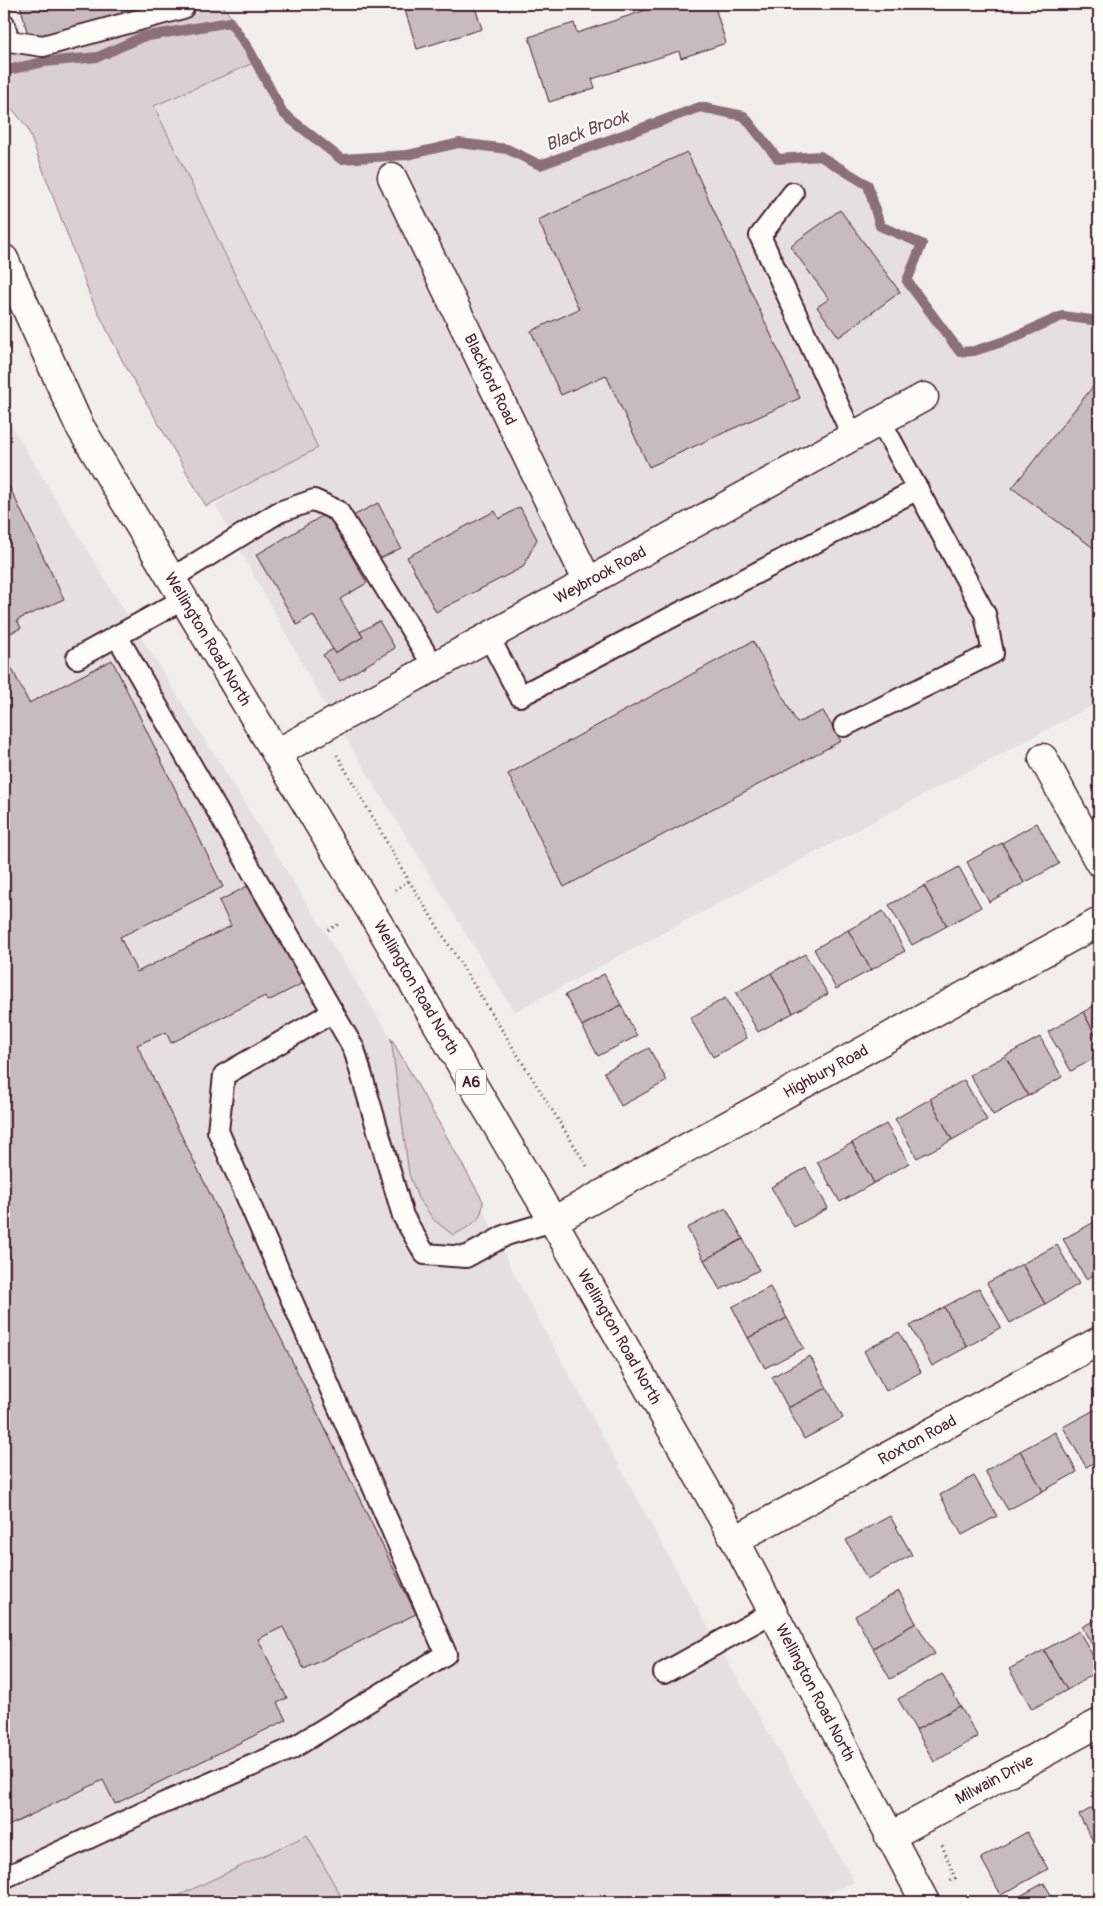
<svg xmlns="http://www.w3.org/2000/svg" width="1103" height="1906" font-family="Pangolin,sans-serif">
	<style>
		.built { fill: #e5dfdd }
		.green { fill: #d9d0cf; stroke: #92787d }
		.lines { fill: none; stroke-linecap: round; stroke-linejoin: round }
		.stream { stroke: #8b6f75; stroke-width: 10 }
		.building { fill: #c8bbbb; stroke: #4a1f2b }
		.lane-casing { stroke: #4a1f2b; stroke-width: 24 }
		.street-casing { stroke: #4a1f2b; stroke-width: 31 }
		.highway-casing { stroke: #4a1f2b; stroke-width: 31 }
		.path { stroke: #4a1f2b; stroke-width: 3; stroke-dasharray: 1 4; stroke-linecap: butt }
		.lane { stroke: #fdfcf7; stroke-width: 20 }
		.street { stroke: #fdfcf7; stroke-width: 28 }
		.highway { stroke: #fdfcf7; stroke-width: 28 }
		.labels { text-anchor: middle; dominant-baseline: central; stroke-width: 4; stroke-linejoin: round; paint-order: stroke }
		.shield { fill: #fdfcf7; stroke: #806168; stroke-width: 1 }
		.shield-label { font-size: 15px; font-weight: bold; fill: #4a1f2b }
		.street-label { font-size: 16px; fill: #4a1f2b; stroke: #fdfcf7 }
		.water-label { font-size: 18px; font-style: italic; fill: #704e56; stroke: #fdfcf7 }
	</style>
	<rect width="100%" height="100%" fill="#f2efeb"/>
	<filter id="ink" filterUnits="userSpaceOnUse"><feTurbulence type="fractalNoise" baseFrequency=".02" numOctaves="2"/><feDisplacementMap in="SourceGraphic" scale="10" xChannelSelector="R" yChannelSelector="G"/><feConvolveMatrix kernelMatrix="1 2 1 2 8 2 1 2 1" color-interpolation-filters="sRGB"/></filter>
	<g filter="url(#ink)">
		<g class="built">
			<polygon points="255,62 283,114 341,160 406,156 459,144 506,149 540,166 700,109 743,118 775,161 819,158 867,186 878,226 921,244 905,280 960,353 974,352 1005,341 1062,318 1099,323 1099,702 514,1012 321,698 215,504 318,447 154,105"/>
			<polygon points="4,410 12,427 106,581 391,1038 478,1190 483,1201 483,1209 517,1280 700,1613 854,1882 807,1902 4,1902"/>
		</g>
		<g class="green">
			<polygon points="205,4 222,4 260,60 154,106 318,448 206,506 122,360 91,298 27,127 4,99 4,44 185,13"/>
			<path d="M 391,1038 L 483,1201 C 483,1221 469,1227 453,1235 L 434,1220 L 418,1198 L 409,1174 Z"/>
			<polygon points="307,1835 344,1902 165,1902"/>
		</g>
		<g class="lines">
			<polyline class="stream" points="4,64 8,70 44,62 98,57 142,37 230,22 250,51 283,113 341,159 407,155 459,143 507,149 540,165 700,107 744,116 778,159 820,156 868,185 880,226 922,244 907,281 960,352 974,351 1005,341 1062,316 1099,321"/>
		</g>
		<g class="building">
			<polygon points="20,4 166,4 29,40"/>
			<polygon points="403,4 474,4 482,29 417,49"/>
			<polygon points="664,4 714,4 726,43 681,58 679,51 592,79 595,88 549,102 529,37 574,23 577,33"/>
			<polygon points="687,152 800,398 649,467 606,375 561,395 531,331 579,309 538,220"/>
			<polygon points="840,210 900,292 839,337 817,307 829,299 790,246"/>
			<polygon points="1099,379 1099,552 1012,488"/>
			<polygon points="4,476 64,599 17,620 21,628 4,636"/>
			<polygon points="378,503 401,548 375,561 353,516"/>
			<polygon points="520,507 537,539 523,567 436,612 407,557 495,511 499,519"/>
			<polygon points="327,513 367,583 340,599 363,637 335,653 313,615 297,625 256,555"/>
			<polygon points="379,621 395,648 340,681 323,655 333,649 335,653 363,637 360,632"/>
			<polygon points="753,641 797,723 823,711 841,741 564,887 508,774"/>
			<polygon points="4,643 10,657 7,659 29,703 112,660 223,887 120,937 137,972 231,926 219,901 257,881 311,979 268,1001 265,996 171,1043 166,1032 137,1045 416,1614 304,1669 283,1627 258,1639 287,1698 277,1703 286,1720 115,1804 103,1780 4,1828"/>
			<polygon points="1037,823 1059,864 1024,883 1002,843"/>
			<polygon points="1002,843 1024,883 989,902 967,862"/>
			<polygon points="959,867 981,907 947,926 924,886"/>
			<polygon points="924,886 947,926 912,945 889,905"/>
			<polygon points="883,911 905,951 871,970 848,930"/>
			<polygon points="848,930 871,970 836,989 814,949"/>
			<polygon points="805,954 828,994 793,1013 771,973"/>
			<polygon points="771,973 793,1013 758,1032 736,993"/>
			<polygon points="604,974 621,1005 582,1026 565,995"/>
			<polygon points="725,998 747,1038 713,1057 690,1018"/>
			<polygon points="1099,1003 1099,1042 1083,1012"/>
			<polygon points="621,1005 637,1036 598,1056 582,1026"/>
			<polygon points="1083,1012 1099,1042 1099,1056 1071,1071 1048,1032"/>
			<polygon points="1040,1037 1062,1077 1028,1096 1005,1056"/>
			<polygon points="649,1048 667,1081 621,1106 604,1072"/>
			<polygon points="1005,1056 1028,1096 993,1115 970,1075"/>
			<polygon points="964,1080 987,1120 952,1140 930,1099"/>
			<polygon points="930,1099 952,1140 917,1158 895,1119"/>
			<polygon points="886,1124 909,1163 874,1183 852,1143"/>
			<polygon points="852,1143 874,1183 840,1202 817,1162"/>
			<polygon points="806,1168 828,1208 794,1227 771,1187"/>
			<polygon points="726,1208 743,1239 704,1260 687,1228"/>
			<polygon points="1098,1220 1099,1272 1086,1279 1063,1239"/>
			<polygon points="743,1239 759,1270 720,1290 704,1260"/>
			<polygon points="1057,1245 1079,1284 1045,1304 1022,1264"/>
			<polygon points="1022,1264 1045,1304 1010,1323 987,1283"/>
			<polygon points="770,1287 787,1318 748,1338 732,1307"/>
			<polygon points="979,1288 1001,1327 967,1347 944,1307"/>
			<polygon points="944,1307 967,1347 932,1366 910,1326"/>
			<polygon points="787,1318 804,1348 765,1368 748,1338"/>
			<polygon points="899,1332 921,1372 886,1391 864,1351"/>
			<polygon points="810,1356 827,1388 788,1408 772,1377"/>
			<polygon points="827,1388 843,1418 804,1439 788,1408"/>
			<polygon points="1098,1408 1099,1460 1086,1467 1063,1427"/>
			<polygon points="1055,1432 1077,1472 1043,1491 1020,1451"/>
			<polygon points="1020,1451 1043,1491 1008,1510 985,1471"/>
			<polygon points="974,1476 997,1516 962,1535 940,1495"/>
			<polygon points="890,1516 912,1555 867,1579 846,1540"/>
			<polygon points="899,1591 916,1623 873,1648 855,1616"/>
			<polygon points="1099,1618 1099,1657 1082,1627"/>
			<polygon points="916,1623 935,1654 890,1679 873,1648"/>
			<polygon points="1079,1631 1099,1667 1099,1671 1067,1690 1044,1650"/>
			<polygon points="1044,1650 1067,1690 1032,1709 1009,1669"/>
			<polygon points="942,1674 960,1706 916,1730 898,1699"/>
			<polygon points="960,1706 978,1737 934,1762 916,1730"/>
			<polygon points="1099,1804 1099,1852 1079,1815"/>
			<polygon points="1027,1832 1048,1869 1001,1895 981,1858"/>
			<polygon points="1044,1883 1055,1902 1009,1902"/>
		</g>
		<g class="lines">
			<g class="lane-casing">
				<g id="lane">
					<polyline points="4,24 9,41 43,46 183,8 185,4"/>
					<polyline points="793,193 760,236 853,437"/>
					<polyline points="172,578 279,512 314,500 338,511 434,667"/>
					<polyline points="117,636 354,1049 403,1216 425,1254 466,1257 506,1235 553,1221"/>
					<polyline points="489,637 520,696 918,489"/>
					<polyline points="77,658 184,599"/>
					<polyline points="844,726 993,653 985,614 881,422"/>
					<polyline points="664,1673 773,1612"/>
					<polyline points="4,1878 157,1806 291,1749 446,1654 218,1131 224,1075 333,1012"/>
				</g>
			</g>
			<g class="street-casing">
				<g id="street">
					<path id="s1" d="M 392,177 L 588,582"/>
					<path id="s2" d="M 277,753 L 924,397"/>
					<polyline points="1043,758 1099,862"/>
					<path id="s3" d="M 553,1221 L 1099,922"/>
					<path id="s4" d="M 735,1540 L 1099,1341"/>
					<path id="s5" d="M 889,1837 L 1099,1723"/>
				</g>
			</g>
			<g class="highway-casing">
				<g id="highway">
					<path id="s6" d="M 4,259 L 79,425 L 381,928 L 553,1221 L 735,1540 L 925,1902"/>
				</g>
			</g>
			<g class="path">
				<polyline points="337,755 409,881 587,1166"/>
				<polyline points="395,890 409,881"/>
				<polyline points="328,930 341,923"/>
				<polyline points="942,1845 955,1878 948,1882"/>
			</g>
			<use href="#lane" class="lane"/>
			<use href="#street" class="street"/>
			<use href="#highway" class="highway"/>
		</g>
	</g>
	<g class="labels">
		<rect class="shield" x="456" y="1069.5" width="30" height="25" rx="4"/>
		<g class="shield-label">
			<text x="471" y="1082">A6</text>
		</g>
		<g class="street-label">
			<text stroke="none"><textPath href="#s1" startOffset="225">Blackford Road</textPath></text>
			<text stroke="none"><textPath href="#s2" startOffset="369">Weybrook Road</textPath></text>
			<text stroke="none"><textPath href="#s6" startOffset="432">Wellington Road North</textPath></text>
			<text stroke="none"><textPath href="#s6" startOffset="838">Wellington Road North</textPath></text>
			<text stroke="none"><textPath href="#s3" startOffset="311">Highbury Road</textPath></text>
			<text stroke="none"><textPath href="#s6" startOffset="1242">Wellington Road North</textPath></text>
			<text stroke="none"><textPath href="#s4" startOffset="208">Roxton Road</textPath></text>
			<text stroke="none"><textPath href="#s6" startOffset="1648">Wellington Road North</textPath></text>
			<text stroke="none"><textPath href="#s5" startOffset="120">Milwain Drive</textPath></text>
		</g>
		<g class="water-label">
			<text transform="translate(587 131) rotate(-20)">Black Brook</text>
		</g>
	</g>
	<rect width="1103" height="1906" fill="none" stroke="#fdfcf7" stroke-width="20"/>
	<rect x="10" y="10" width="1083" height="1886" fill="none" stroke="#4a1f2b" stroke-width="2" filter="url(#ink)"/>
</svg>
